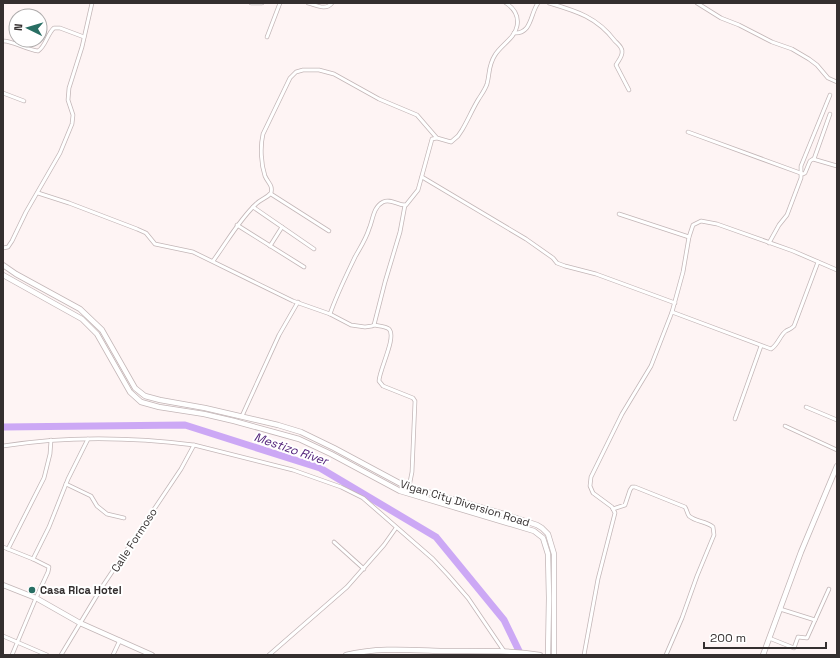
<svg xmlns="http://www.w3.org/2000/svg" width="840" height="658" font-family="'Space Grotesk',sans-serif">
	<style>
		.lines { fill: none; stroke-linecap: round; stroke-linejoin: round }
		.river { stroke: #cca8f5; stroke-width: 7 }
		.street-casing { stroke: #c3b6b7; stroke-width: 4.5 }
		.secondary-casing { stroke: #c3b6b7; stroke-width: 6 }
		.street { stroke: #fff; stroke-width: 3 }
		.secondary { stroke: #fff; stroke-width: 4.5 }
		.poi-dot { fill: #286e63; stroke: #fff; stroke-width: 1.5 }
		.labels { text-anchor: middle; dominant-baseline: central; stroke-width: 4; stroke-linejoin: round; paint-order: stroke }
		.street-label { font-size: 11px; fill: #342f2f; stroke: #fff }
		.poi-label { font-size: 11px; font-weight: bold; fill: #342f2f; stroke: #fff; text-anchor: start }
		.water-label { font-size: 12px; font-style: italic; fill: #53247b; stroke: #fff }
	</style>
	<rect width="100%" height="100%" fill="#fef4f4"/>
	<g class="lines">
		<polyline class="river" points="3,427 185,425 320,468 436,537 504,620 521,655"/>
		<g class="street-casing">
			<g id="street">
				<polyline points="251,3 262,3"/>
				<path d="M 308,3 C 316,5 326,11 332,3"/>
				<path d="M 549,3 C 576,11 597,17 615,41 C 618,44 622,47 622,51 C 623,56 618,61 616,65 L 629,90"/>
				<polyline points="697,3 721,18 739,25 772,42 792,49 809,59 817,65 828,78 837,82"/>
				<path d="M 514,33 C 532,34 530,14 538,3"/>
				<polyline points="267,37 280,3"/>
				<path d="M 3,41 C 11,40 27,50 38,51 C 46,46 47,34 54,28 L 60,28 L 84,37"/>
				<polyline points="3,93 24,101"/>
				<polyline points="688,132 803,174 805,173 810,161 813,159 837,166"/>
				<polyline points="814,159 830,114"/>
				<polyline points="422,177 526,239 553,258 557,263 565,266 596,274 675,303"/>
				<path d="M 38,193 L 69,203 L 137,229 L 146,233 L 155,244 L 193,252 L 293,301 L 330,314 L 351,325 L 365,327 L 372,326 L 374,325 C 378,326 385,326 389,329 C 397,337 379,370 379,381 L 383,386 L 413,398 L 415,401 L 412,472 L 409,487"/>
				<polyline points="271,194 329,231"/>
				<polyline points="253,207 314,249"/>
				<polyline points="619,214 689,237"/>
				<polyline points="237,225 304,267"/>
				<polyline points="769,243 779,225 787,215 801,178 801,166 830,95"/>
				<polyline points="270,246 282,227"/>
				<polyline points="3,248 8,247 12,241 26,212 60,153 72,124 73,115 68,100 69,88 82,47 92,3"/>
				<path d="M 213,261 C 227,242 239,220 256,204 C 261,199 267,198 271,193 C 273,185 268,183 265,176 C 261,164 260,147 263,134 L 290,78 L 296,72 L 303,70 L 319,70 L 334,74 L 379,99 L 417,115 L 436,137"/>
				<path d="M 672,312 L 771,349 C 778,345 780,335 786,331 C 790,329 791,329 794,326 L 818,262"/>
				<path d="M 330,314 C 337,294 346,276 355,257 C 360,248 366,239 369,229 C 373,220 373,207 383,202 C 391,198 398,206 406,205 L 418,190 L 432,139 L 437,138 L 451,142 L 458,136 L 462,130 C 468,120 472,110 478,100 C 481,95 485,90 487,84 C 490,73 488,66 495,55 C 501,45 515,38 517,26 C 519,16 515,9 506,3"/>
				<polyline points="374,325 385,282 400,232 405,205"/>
				<polyline points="806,407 837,420"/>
				<polyline points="242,416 279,335 298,302"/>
				<polyline points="735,419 761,346"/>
				<polyline points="785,426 837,450"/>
				<path d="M 3,446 C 66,436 131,437 194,445 L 293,470 L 341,487 L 363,498 L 433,559 L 448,575 L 468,598 L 504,651"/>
				<polyline points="66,484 91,496 97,506 107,514 124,518"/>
				<path d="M 613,509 L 625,505 L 630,490 L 632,487 L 635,487 L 685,507 C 687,510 687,513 689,516 C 696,522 706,521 713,527 L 714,535 L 697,576 L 682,618 L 666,655"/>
				<polyline points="334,542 364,569"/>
				<polyline points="3,547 33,559 49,567 48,572 36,598 12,655"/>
				<polyline points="8,549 44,478 50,454 51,440"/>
				<polyline points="33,559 49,527 68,479 88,439"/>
				<polyline points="780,609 815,620"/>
				<polyline points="3,636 47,655"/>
				<polyline points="769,638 794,648 798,637 807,638 829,589"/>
				<polyline points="61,655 102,587 181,469 194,445"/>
				<polyline points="113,655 120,640"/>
				<polyline points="269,655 347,587 384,545 396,528"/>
				<polyline points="584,655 598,579 615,513 612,507 593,493 590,486 591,477 622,414 651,366 672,312 683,272 689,237 693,225 701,221 717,224 793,251 837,270"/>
			</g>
		</g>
		<g class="secondary-casing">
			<g id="secondary">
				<polyline points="3,265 16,274 80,309 102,330 135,388 145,396 160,400 205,408 278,425 301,432 334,448 403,485 504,514 537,525 542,528 548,534 554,554 554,655"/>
				<polyline points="3,275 82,319 97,334 130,392 141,402 159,407 204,414 234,421 299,439 331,454 400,491 534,531 543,538 548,554 549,598 548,655"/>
				<polyline points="3,585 36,598 80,623 152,655"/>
				<path d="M 346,655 C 378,647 411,650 443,651 C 476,651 508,650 540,655"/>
				<polyline points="763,655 801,552 837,466"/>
			</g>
		</g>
		<use href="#street" class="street"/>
		<use href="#secondary" class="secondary"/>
	</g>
	<circle class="poi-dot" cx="32" cy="590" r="4"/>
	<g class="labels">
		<g class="street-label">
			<text transform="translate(465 503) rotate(17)">Vigan City Diversion Road</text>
			<text transform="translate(134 540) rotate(-57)">Calle Formoso</text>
		</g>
		<g class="poi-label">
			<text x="40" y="590">Casa Rica Hotel</text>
		</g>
		<g class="water-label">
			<text transform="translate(291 449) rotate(19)">Mestizo River</text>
		</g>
	</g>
	<rect width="840" height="658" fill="none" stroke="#342f2f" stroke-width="8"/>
	<g transform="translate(28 28) rotate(275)"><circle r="19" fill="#ffffff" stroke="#aeacac"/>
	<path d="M0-3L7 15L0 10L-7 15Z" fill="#286e63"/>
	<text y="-6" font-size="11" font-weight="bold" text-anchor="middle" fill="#342f2f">N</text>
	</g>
	<path d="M704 642v6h122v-6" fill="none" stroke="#342f2f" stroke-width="2"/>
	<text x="710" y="642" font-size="12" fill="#342f2f" stroke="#ffffff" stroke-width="3" paint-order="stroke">200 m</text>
</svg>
